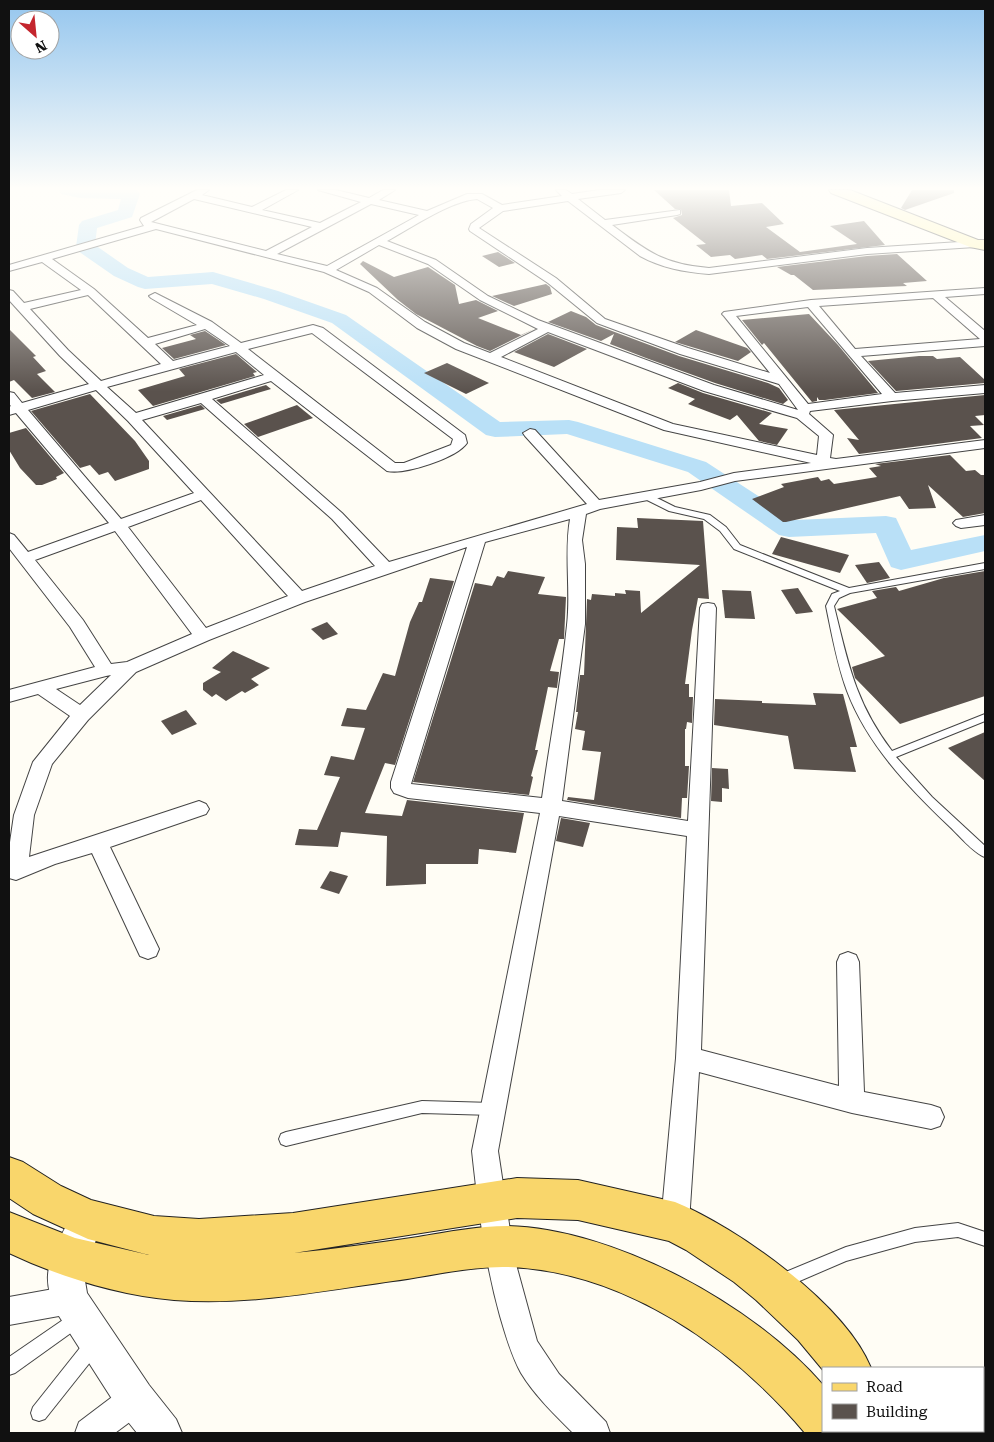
<svg xmlns="http://www.w3.org/2000/svg" width="994" height="1442" font-family="'Roboto Serif',serif">
	<style>
		.lines { fill: none; stroke-linecap: round; stroke-linejoin: round }
		.river { fill: #b9e0f7; fill-rule: evenodd }
		.building { fill: #5a524d }
		.service-casing { stroke: #444; stroke-width: 2 }
		.minor-casing { stroke: #444; stroke-width: 2 }
		.tertiary-casing { stroke: #444; stroke-width: 2 }
		.secondary-casing { stroke: #333; stroke-width: 2 }
		.primary-casing { stroke: #222; stroke-width: 2 }
		.service { fill: #fff; fill-rule: evenodd }
		.minor { fill: #fff; fill-rule: evenodd }
		.tertiary { fill: #fff; fill-rule: evenodd }
		.secondary { fill: #fff6b0; fill-rule: evenodd }
		.primary { fill: #f9d66b; fill-rule: evenodd }
	</style>
	<rect width="100%" height="100%" fill="#fffdf5"/>
	<g class="lines">
		<polygon class="river" points="59,190 137,190 140,194 132,217 97,228 95,245 128,268 148,277 213,272 278,291 346,315 500,422 569,420 578,422 706,462 795,520 886,516 896,518 911,550 985,535 985,551 901,570 891,567 876,533 789,537 779,535 688,472 567,434 495,437 486,435 332,323 264,299 212,284 145,289 138,287 114,276 78,251 76,247 79,225 82,221 118,210 121,199 80,198 61,194"/>
	</g>
	<g class="building">
		<polygon points="654,190 729,190 731,206 762,203 784,224 766,227 800,252 857,244 830,226 864,221 885,245 767,259 762,255 735,259 730,255 711,257 696,245 706,244 673,218 682,215 681,209 675,209"/>
		<polygon points="912,190 954,190 954,193 905,210 901,208"/>
		<polygon points="498,252 515,263 499,267 482,256"/>
		<polygon points="897,254 927,281 903,283 907,286 813,290 794,275 791,275 777,267 867,256"/>
		<polygon points="363,261 394,277 428,267 455,285 459,304 476,300 498,311 478,318 521,335 534,329 490,351 477,346 416,314 398,300 360,264"/>
		<polygon points="546,284 550,287 552,294 514,306 492,296"/>
		<polygon points="571,311 586,317 596,325 679,356 768,383 779,388 788,400 783,404 715,383 646,358 610,344 614,334 601,341 548,322"/>
		<polygon points="809,314 838,345 878,393 825,400 819,400 817,397 817,401 812,402 764,343 762,345 742,320"/>
		<polygon points="9,329 36,356 33,357 46,371 37,374 55,392 32,398 14,380 9,382"/>
		<polygon points="696,330 747,348 751,352 738,361 675,342"/>
		<polygon points="205,331 226,345 174,359 162,348 196,339 190,335"/>
		<polygon points="548,334 587,349 554,367 514,352"/>
		<polygon points="236,354 257,372 253,373 255,376 153,406 138,390 185,376 179,369"/>
		<polygon points="919,356 933,356 937,359 960,357 985,380 985,383 896,391 868,361"/>
		<polygon points="447,363 489,383 466,394 424,373"/>
		<polygon points="678,383 703,393 772,413 759,424 788,429 777,445 759,441 737,415 730,420 688,404 695,399 668,388"/>
		<polygon points="266,385 271,389 221,404 216,400"/>
		<polygon points="90,394 135,441 149,461 149,469 115,481 108,472 99,475 90,465 80,468 31,411"/>
		<polygon points="985,395 985,415 975,416 984,425 970,426 982,438 859,454 847,438 859,440 834,410"/>
		<polygon points="201,405 205,409 167,420 163,416"/>
		<polygon points="297,405 313,418 258,437 244,424"/>
		<polygon points="26,428 64,473 56,477 57,479 42,485 36,485 20,468 9,450 9,433"/>
		<polygon points="950,455 966,471 975,470 981,475 985,475 985,513 963,517 928,485 936,508 909,509 900,496 786,522 783,522 752,499 784,487 781,484 818,477 821,481 829,479 834,484 877,477 869,468 881,466 875,464"/>
		<polygon points="637,518 703,521 709,599 698,598 692,630 685,684 689,684 689,697 693,697 692,723 687,722 686,729 685,729 685,766 689,766 687,798 682,798 681,818 567,800 568,797 594,800 601,752 582,750 585,731 575,729 578,712 576,712 580,675 584,675 587,599 591,600 592,594 615,596 615,593 626,594 625,590 640,591 641,613 700,565 616,560 617,527 638,528"/>
		<polygon points="781,537 830,550 849,555 840,573 772,554"/>
		<polygon points="879,562 890,578 867,583 855,565"/>
		<polygon points="508,571 545,577 538,594 566,597 564,639 559,639 550,671 559,672 557,688 548,687 535,750 538,750 531,776 533,777 529,795 413,782 475,583 492,586 497,576 504,578"/>
		<polygon points="985,571 985,696 900,724 855,678 852,667 885,656 837,609 877,598 872,591 896,587 899,591 944,578"/>
		<polygon points="430,578 454,581 395,765 385,763 365,813 402,816 407,800 524,813 516,853 479,849 478,864 426,864 426,884 386,886 387,836 341,832 338,847 295,845 299,829 317,830 340,777 324,775 331,756 354,760 365,728 341,726 347,708 366,710 383,673 395,676 410,622 419,602 422,602"/>
		<polygon points="798,588 813,612 796,614 781,590"/>
		<polygon points="722,590 751,591 755,619 725,618"/>
		<polygon points="327,622 338,634 323,640 311,629"/>
		<polygon points="233,651 270,668 251,679 259,685 245,693 242,691 226,701 216,694 212,697 203,690 203,683 221,672 212,668"/>
		<polygon points="813,693 843,694 857,747 850,747 856,772 794,769 788,736 714,725 715,699 762,701 762,703 816,705"/>
		<polygon points="186,710 197,724 172,735 161,721"/>
		<polygon points="985,732 985,781 948,748"/>
		<polygon points="712,768 728,769 729,789 722,788 722,802 711,801"/>
		<polygon points="561,818 590,823 583,847 556,841"/>
		<polygon points="330,871 348,876 339,894 320,888"/>
	</g>
	<g class="lines">
		<g class="service-casing">
			<g id="service">
				<path d="M 643,494 L 649,494 L 675,507 L 710,515 L 726,527 L 740,545 L 849,588 L 985,563 L 985,569 L 850,593 L 839,598 L 834,606 C 848,663 855,702 892,751 L 985,714 L 985,721 L 896,757 L 932,797 L 985,846 L 985,857 C 974,854 957,833 948,825 C 908,787 867,744 847,691 C 837,664 832,635 826,606 L 832,594 L 840,591 L 734,549 L 720,531 L 704,519 L 669,511 L 643,498 Z"/>
				<polygon points="422,1101 493,1103 498,1104 500,1109 498,1114 493,1115 422,1113 286,1146 281,1144 279,1139 281,1134 286,1132"/>
				<polygon points="958,1223 985,1232 985,1246 958,1237 915,1242 846,1261 781,1289 776,1286 773,1281 776,1276 846,1247 915,1228"/>
				<polygon points="76,1311 82,1313 84,1319 82,1325 15,1373 9,1375 9,1357"/>
				<polygon points="93,1337 99,1339 101,1345 99,1351 45,1419 39,1421 33,1419 31,1413 33,1407 87,1339"/>
			</g>
		</g>
		<g class="minor-casing">
			<g id="minor">
				<path d="M 197,190 L 209,190 L 202,195 L 252,207 L 286,190 L 298,190 L 262,210 L 320,223 L 361,202 L 318,190 L 336,190 L 369,198 L 383,190 L 395,190 L 379,200 L 427,211 L 467,194 L 482,194 L 502,205 L 562,196 L 556,190 L 566,190 L 572,194 L 599,190 L 625,190 L 621,193 L 578,199 L 605,220 L 680,210 L 680,214 L 677,215 L 612,225 C 648,252 663,264 709,268 L 867,248 L 975,241 L 980,244 L 975,247 L 867,254 L 709,274 C 684,272 662,268 640,256 L 568,201 L 503,211 L 479,228 L 556,278 L 605,319 L 688,348 L 770,373 L 724,316 L 722,314 L 724,312 L 811,300 L 985,288 L 985,294 L 945,297 L 985,331 L 985,346 L 861,356 L 895,393 L 985,385 L 985,393 L 892,401 L 810,411 L 809,414 L 833,435 L 830,458 L 836,459 L 985,440 L 985,448 L 735,481 L 701,490 L 600,509 L 586,514 L 582,540 L 585,564 L 585,624 L 562,801 L 688,821 L 700,608 L 702,604 L 708,603 L 714,604 L 716,608 L 701,1050 L 839,1086 L 837,962 L 840,955 L 848,952 L 856,955 L 859,962 L 864,1092 L 931,1105 L 940,1108 L 944,1117 L 940,1126 L 931,1129 L 852,1113 L 699,1072 L 689,1222 L 685,1232 L 675,1236 L 665,1232 L 661,1222 L 676,1058 L 687,836 L 559,816 L 498,1151 L 514,1257 L 537,1341 L 559,1374 L 606,1422 L 610,1433 L 573,1433 C 555,1415 535,1396 521,1373 C 511,1355 506,1336 500,1316 C 485,1262 478,1207 472,1151 L 540,813 L 408,798 L 394,793 L 391,788 L 391,782 L 467,547 L 305,602 L 209,640 L 136,672 L 88,720 L 52,764 L 34,815 L 29,857 L 199,801 L 206,804 L 209,809 L 206,814 L 110,847 L 159,949 L 156,956 L 148,959 L 140,956 L 92,853 L 55,864 L 16,880 L 9,878 L 9,849 L 14,815 L 33,762 L 70,716 L 38,694 L 9,702 L 9,690 L 95,667 L 70,627 L 9,548 L 9,533 L 14,535 L 28,552 L 109,523 L 16,413 L 9,415 L 9,407 L 11,406 L 9,404 L 9,392 L 14,393 L 22,403 L 89,384 L 60,356 L 9,300 L 9,290 L 13,291 L 24,303 L 81,290 L 42,262 L 9,271 L 9,265 L 144,226 L 140,220 L 141,218 ZM 194,199 L 312,227 L 266,251 L 151,222 ZM 477,199 L 493,208 L 471,224 L 469,229 L 470,231 L 548,283 L 597,323 L 680,354 L 779,384 L 798,410 L 714,385 L 538,320 L 488,296 L 436,260 L 387,241 C 411,228 450,201 477,199 ZM 371,204 L 419,215 L 327,266 L 277,254 ZM 156,229 L 324,272 L 369,292 L 417,328 L 456,349 L 664,430 L 811,463 L 734,473 L 700,482 L 599,500 L 535,430 L 530,429 L 523,433 L 525,436 L 587,504 L 389,562 L 342,513 L 212,399 L 271,381 L 387,471 C 405,475 457,458 467,443 L 465,435 L 323,328 L 313,325 L 241,343 L 212,322 L 155,293 L 149,296 L 151,298 L 197,325 L 148,338 L 94,289 L 52,259 ZM 379,245 L 428,264 L 480,300 L 538,329 L 490,353 L 464,343 L 425,322 L 377,288 L 336,270 ZM 88,295 L 161,364 L 101,381 L 68,350 L 30,309 ZM 933,298 L 980,339 L 855,349 L 819,306 ZM 808,307 L 882,394 L 808,404 L 736,316 ZM 205,329 L 230,346 L 173,361 L 155,344 ZM 548,332 L 704,391 L 797,418 L 819,436 L 817,455 L 673,424 L 501,357 ZM 312,333 L 453,439 L 451,445 L 404,463 L 395,463 L 248,349 ZM 236,352 L 264,375 L 136,413 L 107,387 ZM 96,390 L 128,421 L 194,493 L 121,519 L 28,410 ZM 201,403 L 332,519 L 375,566 L 302,591 L 142,420 ZM 201,500 L 288,596 L 206,628 L 128,527 ZM 570,519 C 564,553 571,590 567,625 C 561,683 550,741 542,798 L 411,784 L 485,542 ZM 115,531 L 192,634 L 127,662 L 111,664 L 83,620 L 35,560 ZM 111,675 L 80,705 L 56,689 L 106,676 Z"/>
				<polygon points="985,515 985,525 961,528 956,526 953,523 956,520"/>
				<polygon points="70,1286 80,1290 84,1300 80,1310 70,1314 9,1325 9,1297"/>
				<polygon points="135,1384 146,1388 150,1399 146,1410 115,1433 75,1433 79,1422 124,1388"/>
			</g>
		</g>
		<g class="tertiary-casing">
			<path id="tertiary" d="M 88,1202 L 100,1207 L 105,1219 L 88,1259 L 84,1275 L 87,1293 L 149,1385 L 176,1419 L 182,1433 L 137,1433 L 121,1413 L 57,1313 C 52,1302 47,1288 48,1275 C 49,1255 67,1225 76,1207 Z"/>
		</g>
		<g class="secondary-casing">
			<polygon id="secondary" points="829,190 850,190 978,240 985,240 985,250 970,247 831,193"/>
		</g>
		<g class="primary-casing">
			<g id="primary">
				<path d="M 9,1157 L 23,1162 L 61,1186 L 91,1200 L 154,1216 L 199,1219 L 293,1213 L 517,1178 L 578,1180 L 675,1202 C 738,1228 845,1304 871,1368 L 823,1370 L 798,1340 L 756,1300 L 734,1282 L 686,1250 L 669,1241 L 578,1220 L 517,1218 L 294,1253 C 335,1249 377,1243 418,1237 C 448,1232 478,1226 508,1226 C 615,1229 754,1305 823,1385 L 823,1431 L 841,1431 L 840,1433 L 805,1433 C 733,1347 624,1271 508,1267 C 470,1266 431,1276 393,1281 C 321,1291 247,1306 174,1300 C 118,1295 60,1277 9,1253 L 9,1212 L 75,1238 L 149,1255 L 88,1239 L 33,1214 L 9,1198 Z"/>
				<polygon points="872,1431 919,1431 920,1433 873,1433"/>
			</g>
		</g>
		<use href="#service" class="service"/>
		<use href="#minor" class="minor"/>
		<use href="#tertiary" class="tertiary"/>
		<use href="#secondary" class="secondary"/>
		<use href="#primary" class="primary"/>
	</g>
	<linearGradient id="sky" x2="0" y2="1"><stop stop-color="#95c6ee"/><stop offset="0.48" stop-color="#fffefa"/><stop offset="1" stop-color="#fffefa" stop-opacity="0"/></linearGradient>
	<rect width="994" height="392" fill="url(#sky)"/>
	<rect width="994" height="1442" fill="none" stroke="#111111" stroke-width="20"/>
	<rect x="822" y="1367" width="162" height="65" fill="#ffffff" stroke="#a0a0a0"/>
	<rect x="832" y="1383" width="25" height="8" fill="#f9d66b" stroke="#a0a0a0"/>
	<text x="866" y="1392" font-size="15" fill="#111111">Road</text>
	<rect x="832" y="1404" width="25" height="15" fill="#5a524d" stroke="#a0a0a0"/>
	<text x="866" y="1417" font-size="15" fill="#111111">Building</text>
	<g transform="translate(35 35) rotate(153)"><circle r="24" fill="#ffffff" stroke="#a0a0a0"/>
	<path d="M0-4L9 19L0 12L-9 19Z" fill="#c4262e"/>
	<text y="-8" font-size="14" font-weight="bold" text-anchor="middle" fill="#111111">N</text>
	</g>
</svg>
